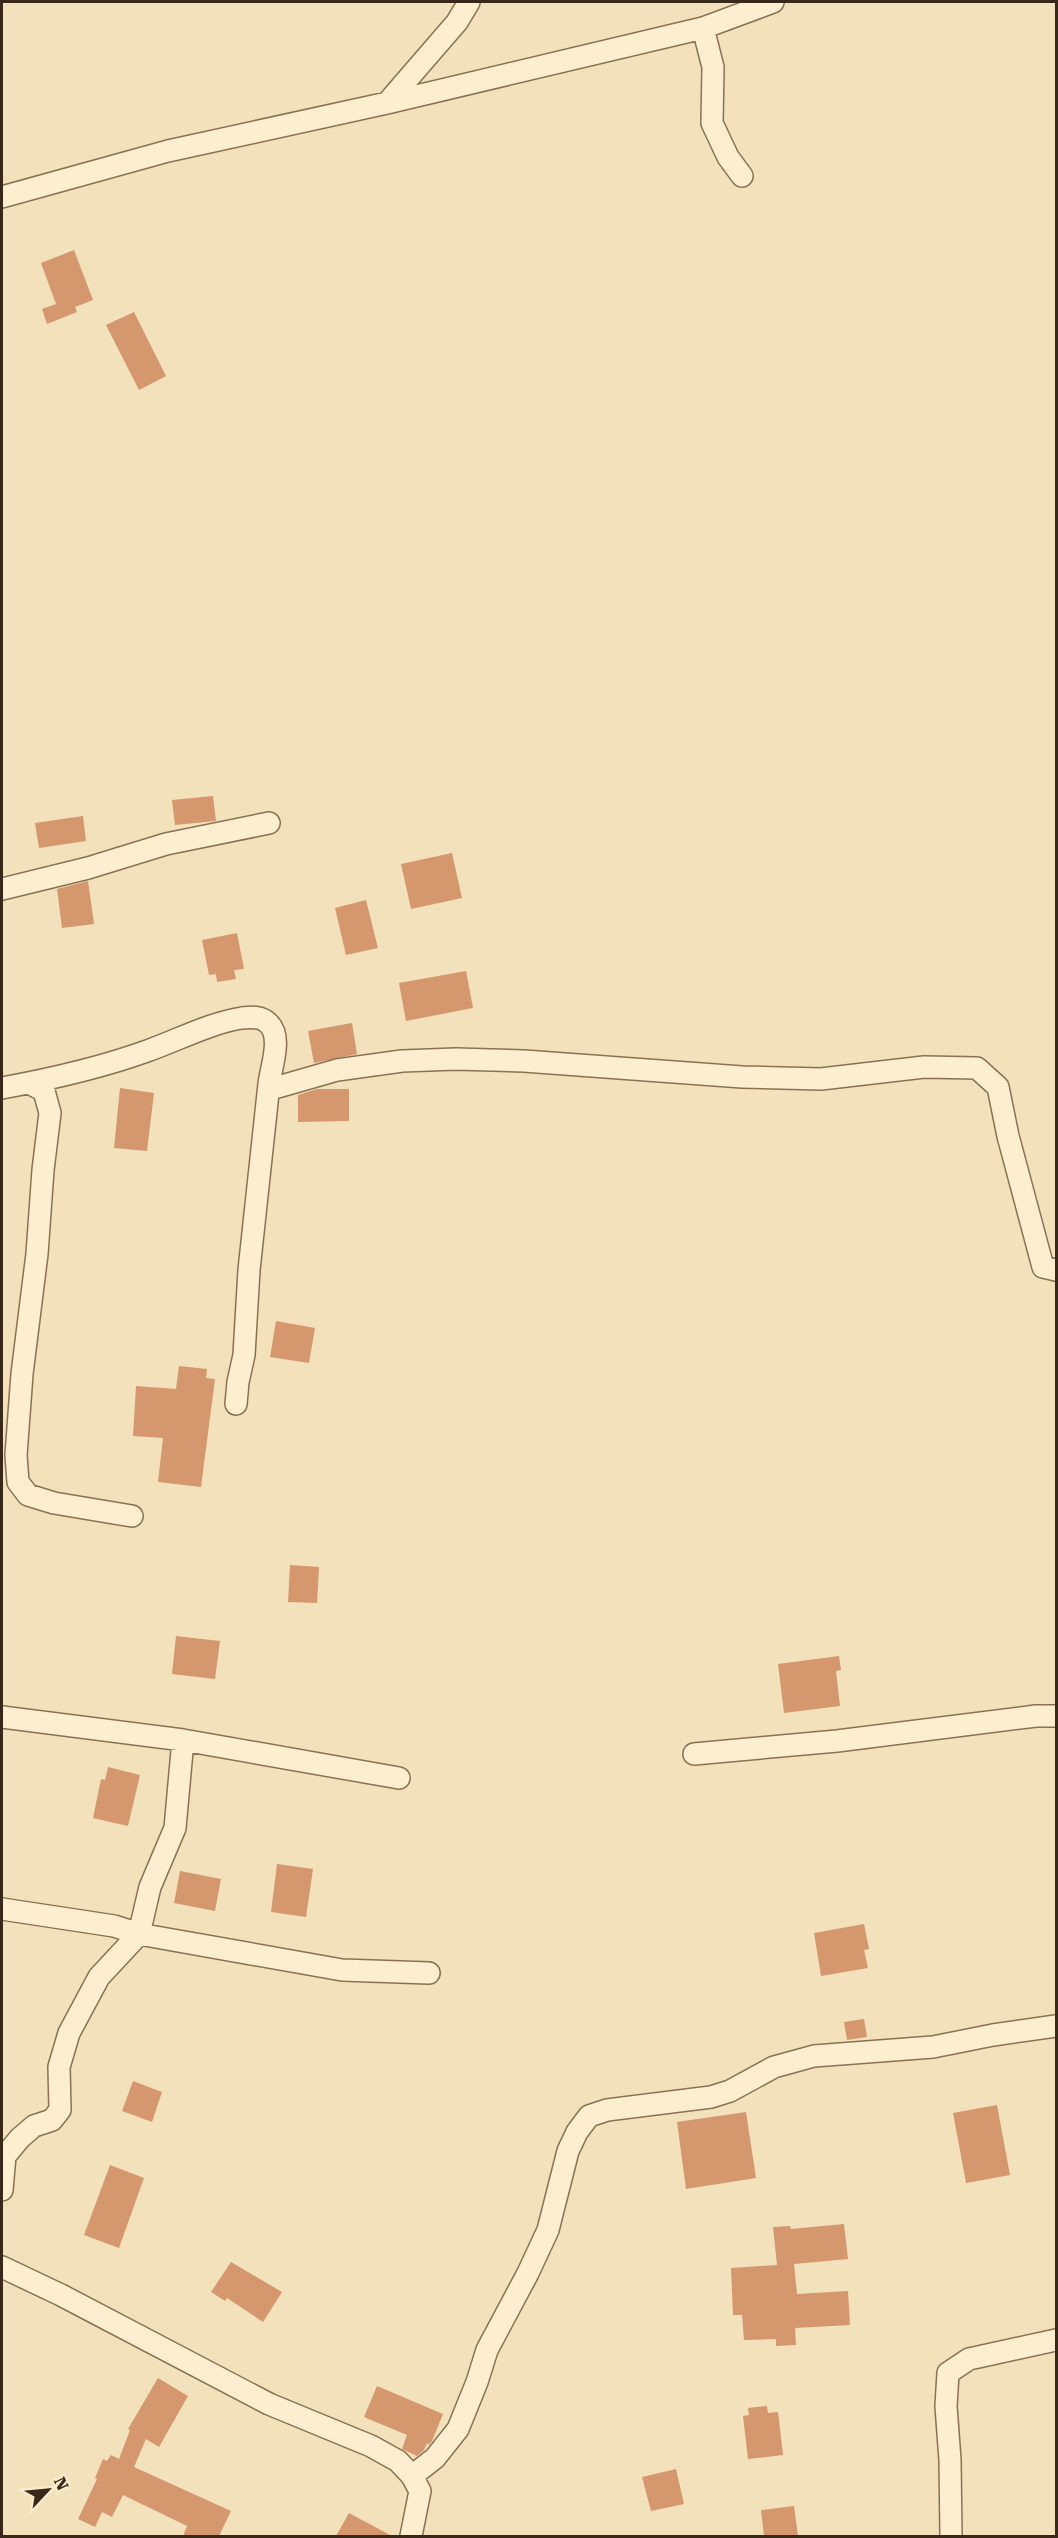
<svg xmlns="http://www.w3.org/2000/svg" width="1058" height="2538" font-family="'Roboto Serif',serif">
<rect width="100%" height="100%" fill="#f2e1bb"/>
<!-- building -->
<path fill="#d5976d" d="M74 250 93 300 75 307 77 312 47 324 42 309 56 304 41 263Z
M134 312 166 376 139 390 106 325Z
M213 796 216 821 175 825 172 800Z
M83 816 86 841 39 848 35 823Z
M452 853 462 898 411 909 401 864Z
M88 881 94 924 62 928 57 889Z
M366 900 378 948 346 955 335 908Z
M237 933 244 969 234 970 236 979 217 982 216 974 209 975 202 940Z
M466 971 473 1008 406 1021 399 983Z
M352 1023 357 1054 314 1063 308 1031Z
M120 1088 154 1093 147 1151 114 1148Z
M317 1089H349V1121L298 1122V1095Z
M276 1321 315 1328 309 1363 270 1357Z
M179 1366 207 1369 206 1378 215 1379 201 1487 158 1482 163 1438 133 1436 136 1386 176 1389Z
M290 1565 319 1567 317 1603 288 1602Z
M176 1636 220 1641 215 1679 172 1674Z
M839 1656 841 1670 836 1671 840 1706 784 1713 778 1664Z
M108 1767 140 1775 128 1826 93 1818 101 1779 105 1780Z
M277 1864 313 1869 306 1917 271 1912Z
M180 1871 221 1879 215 1911 174 1903Z
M864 1924 869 1949 864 1950 868 1968 821 1976 814 1933Z
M864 2019 867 2037 847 2040 844 2022Z
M133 2081 162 2092 152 2122 122 2111Z
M997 2105 1010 2175 966 2183 953 2113Z
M746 2112 756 2178 686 2189 677 2122Z
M110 2165 144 2178 119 2248 84 2235Z
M844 2224 848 2259 794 2264 797 2294 848 2291 850 2325 795 2328 796 2345 776 2346V2339L744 2340 742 2315H733L731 2268 777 2265 773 2227 790 2226 791 2229Z
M231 2262 282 2292 263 2322 227 2298 225 2301 211 2292Z
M158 2378 188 2396 159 2447 146 2439 134 2467 231 2511 219 2536H183L187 2526 123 2495 112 2517 102 2512 95 2527 78 2519 97 2479 95 2478 103 2459 107 2461 111 2455 119 2459 130 2430 128 2429Z
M377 2386 443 2414 432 2441 429 2445 427 2443 424 2450 417 2456 402 2449 407 2435 364 2417Z
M767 2406 768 2413 778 2412 783 2455 748 2459 743 2416 749 2415 748 2408Z
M676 2469 684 2504 651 2511 642 2477Z
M794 2506 798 2536H764L761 2510Z
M349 2513 392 2536H336Z"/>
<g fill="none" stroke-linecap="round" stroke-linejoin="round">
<!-- street casing -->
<g stroke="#8b7153" stroke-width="24">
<path id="street" d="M703 28 713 67 712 123 728 157 742 176
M387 103 457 22 469 2
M2 197 168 151 387 103 703 28 773 2
M2 889 88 868 166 844 269 823
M29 1083 44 1091 50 1113 43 1170 37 1254 22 1374 16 1455 18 1482 28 1495 54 1503 132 1516
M2 1088C51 1079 100 1068 147 1051 178 1040 210 1023 242 1018 251 1017 261 1016 268 1023 283 1036 271 1067 269 1084L278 1087 337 1070 402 1061 456 1059 524 1061 742 1077 821 1079 924 1067 977 1068 998 1087 1008 1136 1043 1267 1056 1270
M236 1404 238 1382 244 1355 249 1270 269 1084
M2 1717 183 1740 399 1778
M694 1754 837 1741 1036 1716H1056
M2 1909 114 1926 139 1934 342 1970 429 1973
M2 2190 5 2156 20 2138 34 2126 52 2120 60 2110 59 2067 69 2033 99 1977 139 1934 150 1887 175 1828 183 1740
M2 2267 61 2295 269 2404 371 2446 398 2461 412 2476 420 2491 411 2536
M412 2476 435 2458 458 2429 477 2382 487 2350 528 2273 548 2230 568 2151 577 2132 589 2116 607 2110 711 2097 730 2091 774 2067 814 2056 933 2047 993 2035 1056 2026
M951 2536 950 2460 946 2406 948 2373 969 2359 1056 2340"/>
</g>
<!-- street -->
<use href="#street" stroke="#fceecf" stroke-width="21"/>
</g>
<!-- border -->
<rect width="1058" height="2538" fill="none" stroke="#39281a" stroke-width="6"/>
<!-- north arrow -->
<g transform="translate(48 2490) rotate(64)" stroke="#f9ebcb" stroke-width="4.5" paint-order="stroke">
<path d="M0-4.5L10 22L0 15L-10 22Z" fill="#39281a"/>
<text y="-9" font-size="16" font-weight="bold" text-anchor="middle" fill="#39281a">N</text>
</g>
</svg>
